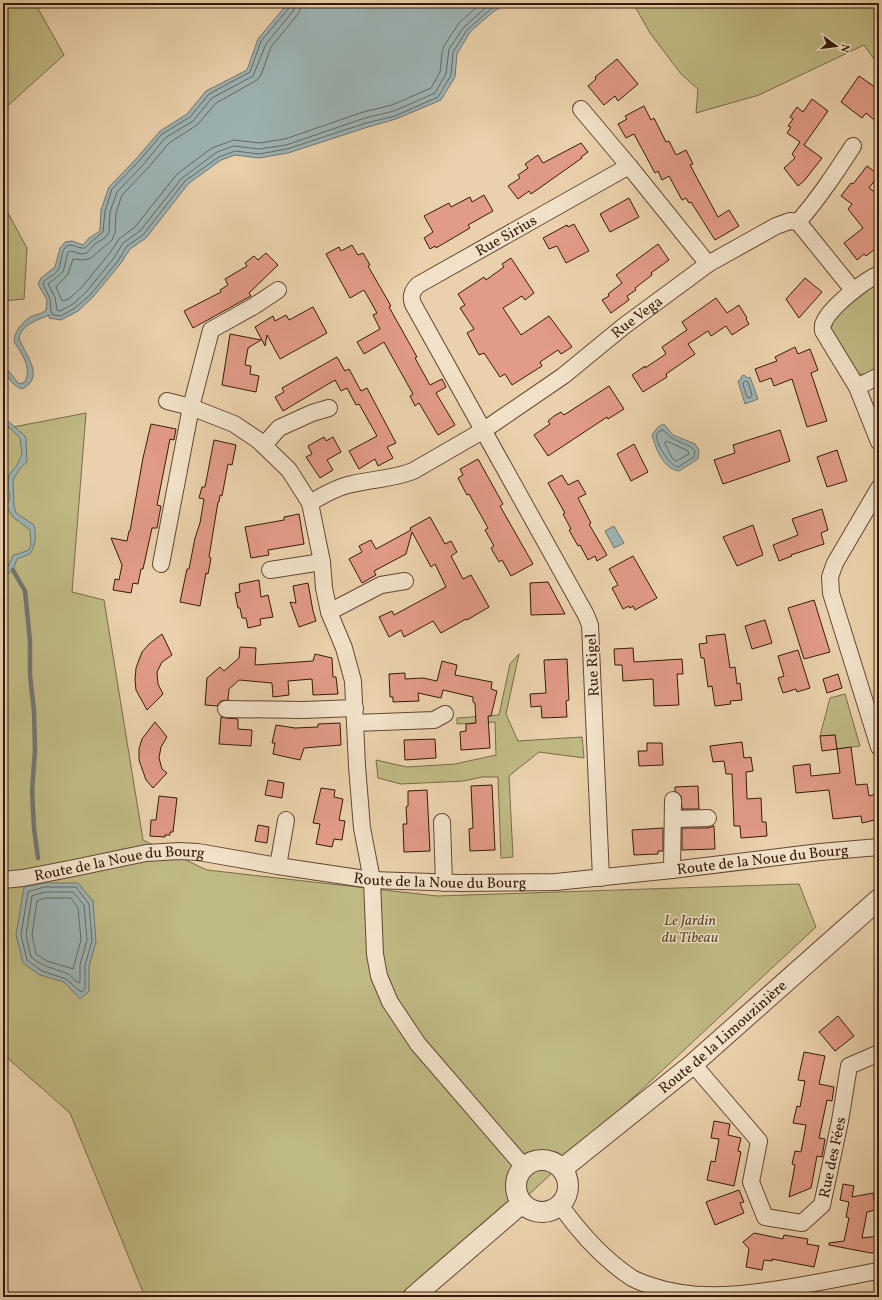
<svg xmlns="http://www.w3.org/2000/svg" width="882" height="1300" font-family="Vollkorn,serif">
<rect width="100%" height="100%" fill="#ead1ab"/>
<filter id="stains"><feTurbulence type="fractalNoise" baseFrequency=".005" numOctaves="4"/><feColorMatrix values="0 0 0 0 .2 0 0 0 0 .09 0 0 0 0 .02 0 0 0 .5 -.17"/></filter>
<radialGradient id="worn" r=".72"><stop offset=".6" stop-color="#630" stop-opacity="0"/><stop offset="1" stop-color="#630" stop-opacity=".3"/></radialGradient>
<!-- green -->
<path fill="#bfb983" stroke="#7a6a48" d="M3 3H35L64 55 3 110Z
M633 3H879V66L864 45 759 95 696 113 698 89 681 74 650 33Z
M3 204 27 248 24 299 3 301Z
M879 282V370C870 374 863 376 854 372L831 330 833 321 839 313Z
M86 413 72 592 104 600 143 840 207 870 437 896 799 884 816 927 419 1297H145L70 1113 3 1054V429Z
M519 654 506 714 518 741 582 737 584 758 539 752 509 776 513 857 501 858 498 777H482L464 781 401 784 378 778 376 760 407 767 455 764 496 755 495 722 457 724V718L499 715 510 664Z
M845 694 860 746 837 749 835 735 820 736 830 698Z"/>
<!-- water -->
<path fill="#9cb4b4" stroke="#737671" d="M288 3H510L494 11 470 32 457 54 455 77 441 100 396 119 368 127 288 153 259 158 235 155 221 160 188 184 146 238 130 249 121 263 93 297 78 311 61 320 49 318V315C38 320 22 324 19 338 25 355 46 377 22 389 12 385 10 380 5 372H3V368L8 370 19 384 25 382C32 367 22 354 14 342 14 333 21 323 29 318 34 314 41 315 46 310L47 300 38 284 41 278 55 267 60 248 65 242 72 241 83 245 89 238 100 231 101 210 109 187 136 159 160 131 187 114 206 91 247 70 258 39Z
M744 375 748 378 750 377 758 399 745 404 738 381 740 380 742 376Z
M3 393C9 402 4 412 8 421L25 436 26 439 27 462 20 468 13 480 14 506 16 513 34 525C36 535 36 545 30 554L17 559 13 570 3 577V581V571L8 567 13 555 18 554 29 550 31 544 30 530 13 517 7 507 10 496 8 490 9 475 17 465 22 454 20 438 4 422Z
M664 424 673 435 695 444 699 450 698 459 679 471C663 469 656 449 652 435L658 427Z
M614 526 624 543 614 548 605 531Z
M45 883H78L93 901 96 942 89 966V991L80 999 64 982 40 975 23 963 16 935 24 887Z"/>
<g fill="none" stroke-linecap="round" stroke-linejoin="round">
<!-- shore -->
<path stroke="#696760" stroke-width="1" d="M291 3 289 8 261 41 250 72 209 94 190 117 162 134 139 161 112 189 105 211 103 232 92 241 85 248C79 249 71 243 67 246 60 250 62 264 58 270 54 277 45 277 43 284L50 299 51 311 53 315 61 316 75 308 90 295 118 261 127 246 143 235 185 181 219 157 235 151 259 154 287 149 366 123 395 116 438 97 451 75 453 52 467 30 492 8 502 3
M296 3 293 11 266 44 253 76 212 98 193 121 165 138 143 165 117 192 110 212 109 232 106 237 95 244 87 253 81 254 71 251 68 252 63 272 48 284 55 297 57 310 60 311 73 304 87 291 114 258 123 243 140 231 182 178 217 152 234 146 259 149 286 145 365 118 394 111 435 93 446 74 449 49 464 27 491 3
M302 3 301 8 298 14 271 47 261 75 257 80 216 103 197 125 169 143 147 169 122 195 116 213 115 233 112 240 91 258 84 260 73 259 68 274 56 287 62 301 69 299 82 287 109 254 119 239 135 227 177 174 212 148 234 140 259 143 285 139 363 112 392 105 431 88 440 72 442 52 444 46 459 23 481 3
M746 381 748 382 752 395 750 398 747 397 743 384 744 382Z
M662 430C666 431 668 436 672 438 679 443 690 444 695 451L694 457 678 467C670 466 654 442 657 434 658 432 660 431 662 430Z
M665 442 667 441 688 451 689 454 676 461 672 458 665 444Z
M45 887H76L89 904 92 941 85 965V989L81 992 66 979 42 971 27 960 21 935 28 892Z
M46 892H73L84 905 87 940 80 965V981L79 983C74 981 71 975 66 973 53 968 43 967 31 957L26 935 32 896Z
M46 898H71L78 908 81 940 73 969 47 961 36 954 32 935 37 901 39 900Z"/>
<!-- stream -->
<path stroke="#737671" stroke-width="4.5" d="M13 570 25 591 30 641V675L34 711 35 751 32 791 34 828 38 858"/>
</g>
<!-- building -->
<path fill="#e29b86" stroke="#361a0c" d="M617 59 638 84 618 101 615 96 604 105 588 86 596 79 595 77Z
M859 76 879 90V124L866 113 862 118 841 102Z
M812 99 828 111 804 145 822 158 804 181 798 186 784 168 795 158 792 154 800 142 787 133 791 127 788 126 793 119 790 117 797 107 803 112Z
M644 106 651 120 654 118 666 142 669 141 676 155 686 150 693 164 690 165 718 217 729 210 739 226 715 240 691 202 689 203 686 198 682 200 669 176 662 180 658 171 655 173 634 134 626 138 618 124 627 119 625 116Z
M581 143 588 152 581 157 582 158 531 194 529 191 518 199 508 186 520 178 518 175 528 168 525 164 538 155 543 163Z
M867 166 879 175 869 188 879 195V246L866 256 864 254 857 260 844 243 863 228 848 209 852 204 841 196 851 183 853 184Z
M484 195 493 211 468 225 470 228 436 248 435 246 430 249 424 238 433 232 424 216 449 203 451 207 470 197 472 202Z
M629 198 639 217 610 232 600 214Z
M574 224 589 251 566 263 557 246 549 249 543 238 567 225 568 227Z
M658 244 669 260 651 273 652 275 635 288 636 290 627 296 629 300 611 313 602 300 609 296 608 294 622 283 616 275Z
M352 245 358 255 363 253 370 265 368 266 391 306 389 307 417 357 415 358 430 385 442 379 446 387 436 393 455 425 438 435 419 403 415 406 410 396 413 394 385 344 384 342 364 354 357 342 380 329 373 315 377 313 364 290 350 298 326 254 339 247 341 251Z
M266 253 278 265 249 293 251 296 193 328 184 311 221 292 220 290 228 285 225 279 247 266 245 263 254 256 258 260Z
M511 258 534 293 525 300 522 296 503 308 521 335 549 316 572 347 561 354 558 350 540 362 542 366 512 385 505 374 500 377 484 353 479 355 467 333 474 329 460 308 465 305 458 294 484 277 486 280 504 267 502 264Z
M805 278 822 292 799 318 786 299Z
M716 298 727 313 739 305 747 318 746 319 749 324 732 335 726 326 711 336 708 331 688 344 695 354 666 374 667 377 643 392 632 375 645 366V368L666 354 662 347 687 330 682 322Z
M313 307 327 333 280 359 267 335 265 346 255 327 273 316 275 321 286 315 289 320Z
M230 334 261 340 248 348 245 365 251 366 250 374 259 376 256 392 222 385Z
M795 347 798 354 810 349 818 370 811 373 827 421 807 427 792 379 774 386 771 378 760 382 755 369 777 361 775 357Z
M337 357 345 371 349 369 361 391 367 388 396 443 387 447 393 458 378 466 375 459 359 469 349 451 377 436 359 404 356 405 347 388 341 391 335 380 283 411 275 397 284 392 282 388Z
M609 386 624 409 608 419 607 417 548 456 534 435 550 424 548 421 554 416 561 412 564 415Z
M151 424 176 429 174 440 170 439 157 505 161 506 157 528H152L143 569H141L138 584 133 583 131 593 113 590 115 579 119 580 122 565 111 538 127 541 129 531H130L143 458Z
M780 430 790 461 723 484 714 460 735 453 733 445Z
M324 437 326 441 333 437 341 452 327 460 333 470 320 478 306 457 312 454 308 446Z
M214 440 236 445 232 465 228 464 222 496 220 495 219 502H218L209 557 211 558 208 574 206 573 200 606 180 602 187 569H189L195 538 200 523 204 499 199 498 202 487H205Z
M634 444 648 472 631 481 617 454Z
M837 450 847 481 827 487 817 457Z
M478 459 503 504 500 506 533 564 511 576 502 560 499 562 491 548 494 546 485 530 488 528 469 494 467 495 458 478 463 475 460 469Z
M562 475 568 485 578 480 586 494 578 498 591 523 589 524 607 555 597 561 595 556 588 560 580 545 578 546 569 530 571 529 563 514 565 513 548 483Z
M822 509 828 530 821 533 824 544 791 555 792 556 779 561 773 545 798 535 792 519Z
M299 514 304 544 268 550 269 555 251 558 245 527 284 520V517Z
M430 517 445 544 451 541 457 552 451 556 463 579 471 575 489 607 467 620 466 619 441 633 433 621 404 637 401 630 389 637 379 617 392 611 394 615 446 587 435 564 431 567 412 532 406 554 374 571 376 575 362 583 349 559 362 552 359 546 371 540 376 549 411 530 410 528Z
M753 525 763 555 737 566 723 537Z
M633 556 657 598 635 610 633 606 630 608 629 606 623 609 612 588 618 585 609 569Z
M259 580 261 597 268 595 273 617 260 619 261 625 248 628 246 618H242L240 608H238L235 593 240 592 239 584Z
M548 582 565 614 531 615 530 583Z
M308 583 313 611 316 621 299 627 290 602 296 603 293 586Z
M814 600 830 652 804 659 788 608Z
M765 620 772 643 752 649 745 626Z
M162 634 172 655 162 662 157 672 158 684 163 694 147 710 136 690 135 680 136 668 142 652 149 644Z
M725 634 730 668 735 667 737 684 740 683 742 700 730 701 731 704 715 706 712 686 708 687 704 658H701L699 644 707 643 706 636Z
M240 647 256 648 255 665 313 661 315 654 332 658 333 677H336L338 694 313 695 312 679 288 681 289 695 273 697 272 683 239 680 229 689 228 700 221 701 217 706 205 705 207 678 220 667 224 671 239 658Z
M633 648 634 662 682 659 683 674H677L679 705 654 706 653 679 623 681 622 665H615L614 649Z
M798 650 810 688 797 692 796 689 783 693 778 678 784 676 778 656Z
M567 659 569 700 566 701 567 717 542 718 541 706 531 707 530 694 546 693 544 660Z
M442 661 457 665 455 675 492 682 491 689 497 691 491 716H488L490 748 461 750 460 732 466 731V724L476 723 475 703 473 702V697L443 690 441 698 418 693 419 701 393 702V697H390L389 674 405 673V679L423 678 437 681Z
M838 674 842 688 827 693 823 679Z
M221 717 226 718 238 719V729L252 730 251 746 219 744Z
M155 722 167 737 161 747 159 758 162 769 167 773 153 788 146 780 139 760V749L142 739Z
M340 723 341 745 304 748 300 760 273 754 275 743H272L276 725 295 728 318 727V724Z
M835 735 837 749 851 747 856 785 867 784 869 796 876 794 879 804V819L862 823 861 816 833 819 829 790 796 793 793 766 810 764 811 776 840 773 837 749 822 751 820 736Z
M435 739 436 758 405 760 404 740Z
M742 742 744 758 751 757 753 771 746 772 747 799 761 798 762 822H766L767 836 741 838 740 826H734L732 774H726L724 761 713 762 710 746Z
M647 743H662L663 765 639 766 638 751H647Z
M268 780 284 783 282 798 265 795Z
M492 785 495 850 470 851 469 829 473 828 471 786Z
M698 786 699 809H682L681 796 675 791V787Z
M321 788 335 790 334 797 343 799 339 820 345 821 342 840 334 839 332 847 316 844 320 824 313 823Z
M427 790 430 851 404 852 403 824H407L406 807 408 806V791Z
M159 796 177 798 173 832H170V835H165V837L150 836 151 820H156Z
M258 825 269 827 267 843 255 841Z
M714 826 715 849 682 850V828H708Z
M663 828V851H658V854L634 855 632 830Z
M838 1016 854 1036 835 1051 819 1032Z
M804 1052 825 1056 819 1084 834 1087 832 1101 827 1100 819 1138 825 1139 822 1157 817 1156 811 1188 789 1197 795 1165 792 1164 795 1151 801 1152 806 1125 793 1123 797 1106 800 1107 805 1081 798 1080Z
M714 1121 730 1124 728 1135 741 1138 738 1151 741 1152 734 1186 707 1180 711 1161 715 1162 719 1139 711 1138Z
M843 1184 854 1186 852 1197 873 1193 876 1210 867 1212 862 1238 879 1236V1252L871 1253 829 1245V1243L844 1241 849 1218 846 1217 849 1202 840 1200Z
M739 1190 744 1202 740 1203 744 1213 715 1225 706 1202Z
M754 1233 783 1239 784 1235 808 1239 807 1244 819 1246 814 1267 772 1259V1261L764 1260 762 1270 746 1267 749 1249 743 1242Z"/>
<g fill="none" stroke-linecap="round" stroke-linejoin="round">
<!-- minor casing -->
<g stroke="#634834" stroke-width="18">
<g id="minor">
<path d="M581 109 629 166"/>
<path d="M798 222C819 198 836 172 853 146"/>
<path d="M798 222 853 290"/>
<path d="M879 274C863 281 831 307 824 322 822 325 823 328 823 331L857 387 879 442"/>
<path d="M857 387 879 376"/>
<path d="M167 401 191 407 234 424 258 440 289 470 310 503 322 562 324 588 329 612 344 648 353 681 357 766 362 828 372 880 375 954 379 976 390 1002 418 1044 524 1167"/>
<path d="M264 445 279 428 312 413 329 408"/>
<path d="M879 488 835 563 830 577 831 593 879 747"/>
<path id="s1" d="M310 503C323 495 337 487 352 484 373 479 393 479 413 471L484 430 563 376 624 326 708 264 776 226 790 221 798 222"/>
<path d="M161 564 191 407 211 330 254 306 278 290"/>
<path d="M270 570 322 562"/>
<path d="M329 612 381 585 405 581"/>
<path d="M226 709 303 710 355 708"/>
<path d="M355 723 434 720 445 714"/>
<path d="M673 819 708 818"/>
<path d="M442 822 444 883"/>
<path d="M278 866 286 820"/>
<path d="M672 870 673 800"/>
<path id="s2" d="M601 878 590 625 586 615 413 304C410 296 412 291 418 285L629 166 708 264"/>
<path id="s3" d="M3 880 23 878 74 868 146 853 179 851 198 852 278 866 372 880 460 883 556 882 672 870 820 852 879 847"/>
<path id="s4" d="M693 1064 759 1141 751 1182 765 1217 802 1223 822 1205 840 1121 849 1066 879 1053"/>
<path d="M560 1205C580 1233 603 1259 632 1278 637 1281 643 1283 649 1285 691 1300 736 1296 780 1289 811 1284 842 1278 872 1272H879"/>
</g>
</g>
<!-- tertiary casing -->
<g stroke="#634834" stroke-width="22">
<g id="tertiary">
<circle cx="542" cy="1186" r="26"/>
<path id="s5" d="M562 1169 693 1064 879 899"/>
<path d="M413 1297 522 1203"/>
</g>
</g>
<!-- minor -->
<use href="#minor" stroke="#f1e1c8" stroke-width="16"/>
<!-- tertiary -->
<use href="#tertiary" stroke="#f1e1c8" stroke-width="20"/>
</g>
<g text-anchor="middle" stroke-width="3" stroke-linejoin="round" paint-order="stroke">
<!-- street labels -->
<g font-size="15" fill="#361a0c" stroke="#f1e1c8">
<text dy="5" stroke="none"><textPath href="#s2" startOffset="742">Rue Sirius</textPath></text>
<text dy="5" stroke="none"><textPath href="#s1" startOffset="381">Rue Vega</textPath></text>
<text transform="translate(592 665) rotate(-93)" y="5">Rue Rigel</text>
<text dy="5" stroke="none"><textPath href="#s3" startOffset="766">Route de la Noue du Bourg</textPath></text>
<text dy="5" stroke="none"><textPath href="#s3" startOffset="118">Route de la Noue du Bourg</textPath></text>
<text dy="5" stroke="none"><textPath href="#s3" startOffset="442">Route de la Noue du Bourg</textPath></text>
<text dy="5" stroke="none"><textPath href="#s5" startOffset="208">Route de la Limouzinière</textPath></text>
<text dy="5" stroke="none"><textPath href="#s4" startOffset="294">Rue des Fées</textPath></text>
</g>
<!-- park labels -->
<g font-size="15" font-style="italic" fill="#5f4a30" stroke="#f1e1c8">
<text x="690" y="925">Le Jardin<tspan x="690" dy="17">du Tibeau</tspan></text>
</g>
</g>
<!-- margin -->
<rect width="882" height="1300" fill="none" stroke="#ead1ab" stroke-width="16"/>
<rect x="4" y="4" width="874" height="1292" fill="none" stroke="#361a0c" stroke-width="2"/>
<rect x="8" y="8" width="866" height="1284" fill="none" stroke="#361a0c"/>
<!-- north arrow -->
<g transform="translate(836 46) rotate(104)" stroke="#f1e1c8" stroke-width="3" paint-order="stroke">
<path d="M0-3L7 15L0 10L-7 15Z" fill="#361a0c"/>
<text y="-6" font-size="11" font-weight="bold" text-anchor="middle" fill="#361a0c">N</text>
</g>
<rect width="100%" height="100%" filter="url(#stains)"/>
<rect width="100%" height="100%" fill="url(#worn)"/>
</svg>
